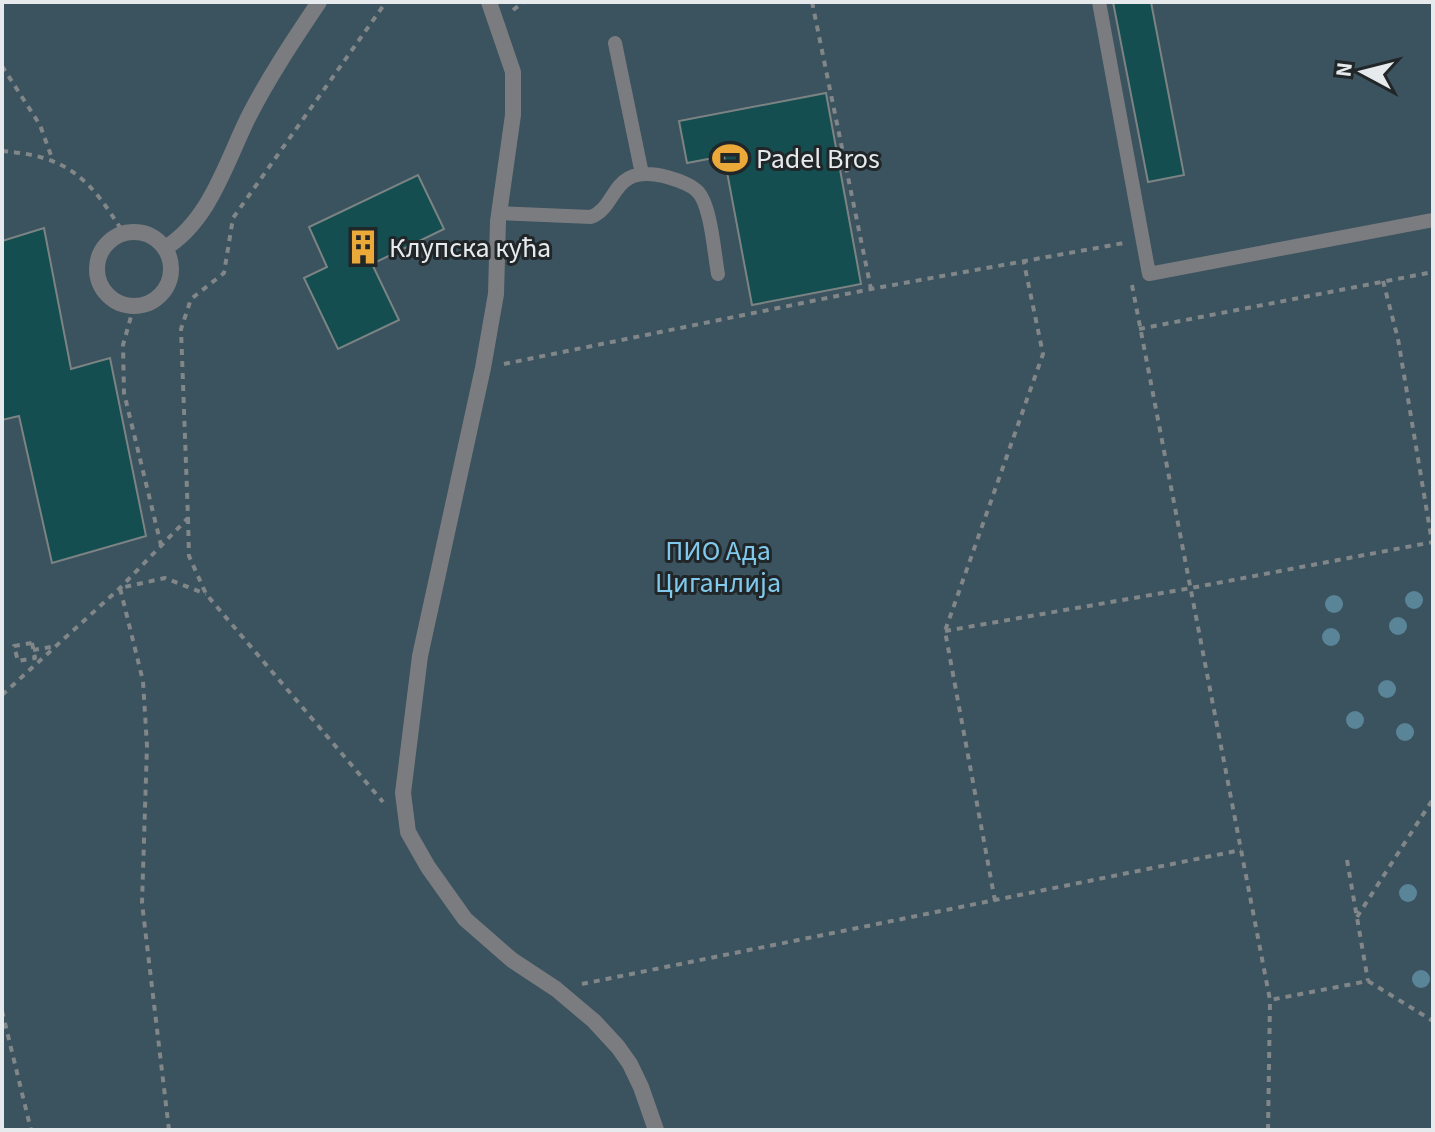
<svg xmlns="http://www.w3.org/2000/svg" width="1435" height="1132" font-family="'Source Sans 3',sans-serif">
<rect width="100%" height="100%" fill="#2a3032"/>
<!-- green -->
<path fill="#3b525f" d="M2 2H1433V1130H2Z"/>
<!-- building -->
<path fill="#144e51" stroke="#7c8383" stroke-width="2" d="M1113 2H1151L1184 175 1148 182Z
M826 93 861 284 752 305 724 156 687 163 679 121Z
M418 175 444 229 372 264 399 320 338 349 304 278 327 267 309 227Z
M44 228 71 369 110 358 146 536 52 563 19 416 2 420V241Z"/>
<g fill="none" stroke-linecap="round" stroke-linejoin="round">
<!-- path -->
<path stroke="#818688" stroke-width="4" stroke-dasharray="6 6" stroke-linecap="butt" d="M812 2 871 289
M513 10 524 2
M2 66 40 125 53 161
M2 151C69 156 90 179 124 234
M1383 281 1398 339 1432 542
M1132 285 1270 1000 1368 981 1433 1021
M134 306 123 345 124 393 161 545
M1139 329 1433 272
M504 364 871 289 1124 243
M188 518 189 556 206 594 383 802
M945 631 1191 588 1433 542
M32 643 35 658 18 661 14 646Z
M33 650 51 647
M2 695 120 588 188 518 181 329 191 299 224 273 233 218 386 2
M1347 860 1368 981
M995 901 945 631 1043 354 1024 263
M1357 917 1433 799
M582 984 1241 850
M2 1011 31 1130
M169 1130 142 903 147 746 143 681 120 588 165 578 206 594
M1268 1130 1270 1000"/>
<!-- service -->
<path stroke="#7b7c7f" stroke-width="14" d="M1099 2 1149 274 1433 220
M615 43 642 174
M499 213 591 217C610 210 612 187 629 178 640 172 656 174 667 177 677 180 688 183 696 190 711 202 714 253 718 274"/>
<!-- minor -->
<path stroke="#7b7c7f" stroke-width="16" d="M489 2 513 72V115L498 221 496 294 483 368 420 656 403 793 408 832 428 867 465 919 512 960 556 989 594 1021 618 1047 630 1064 641 1087 656 1130
M97 269a37 37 0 1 1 74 0a37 37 0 1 1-74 0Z
M165 248C211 220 227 159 250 114 270 75 295 38 319 2"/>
</g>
<!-- trees -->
<g fill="#5a8498">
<circle cx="1414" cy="600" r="9"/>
<circle cx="1334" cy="604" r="9"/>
<circle cx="1398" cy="626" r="9"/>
<circle cx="1331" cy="637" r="9"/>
<circle cx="1387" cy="689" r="9"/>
<circle cx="1355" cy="720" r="9"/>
<circle cx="1405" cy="732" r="9"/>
<circle cx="1408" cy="893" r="9"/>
<circle cx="1421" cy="979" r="9"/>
</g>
<!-- icons -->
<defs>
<g id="stadium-bare" transform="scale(2.76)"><path d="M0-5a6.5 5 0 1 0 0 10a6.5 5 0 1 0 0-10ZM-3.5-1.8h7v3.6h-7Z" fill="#eba93a" stroke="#212628" stroke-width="2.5" paint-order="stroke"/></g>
<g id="building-bare" transform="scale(2.76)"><path d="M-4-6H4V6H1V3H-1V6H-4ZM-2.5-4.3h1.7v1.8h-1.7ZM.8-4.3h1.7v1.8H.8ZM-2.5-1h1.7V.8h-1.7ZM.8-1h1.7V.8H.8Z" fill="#eba93a" stroke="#212628" stroke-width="2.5" paint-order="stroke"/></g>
</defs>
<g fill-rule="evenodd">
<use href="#stadium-bare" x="730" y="158"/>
<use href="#building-bare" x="363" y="247"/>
</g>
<g text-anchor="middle" stroke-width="6" stroke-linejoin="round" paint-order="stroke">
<!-- poi labels -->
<g font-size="28" fill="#e6eaec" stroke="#212628" text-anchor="start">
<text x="756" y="168">Padel Bros</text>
<text x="389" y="257">Клупска кућа</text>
</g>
<!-- park labels -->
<g font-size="28" fill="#81c9ec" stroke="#212628">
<text x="718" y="560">ПИО Ада<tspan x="718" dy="32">Циганлија</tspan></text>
</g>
</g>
<!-- border -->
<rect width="1435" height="1132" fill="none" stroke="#e6eaec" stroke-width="8"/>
<!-- north arrow -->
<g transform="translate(1363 72) rotate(277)" stroke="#212628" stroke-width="6" paint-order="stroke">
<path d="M0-6L14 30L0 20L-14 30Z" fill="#e6eaec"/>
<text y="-12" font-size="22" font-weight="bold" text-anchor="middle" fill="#e6eaec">N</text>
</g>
</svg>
